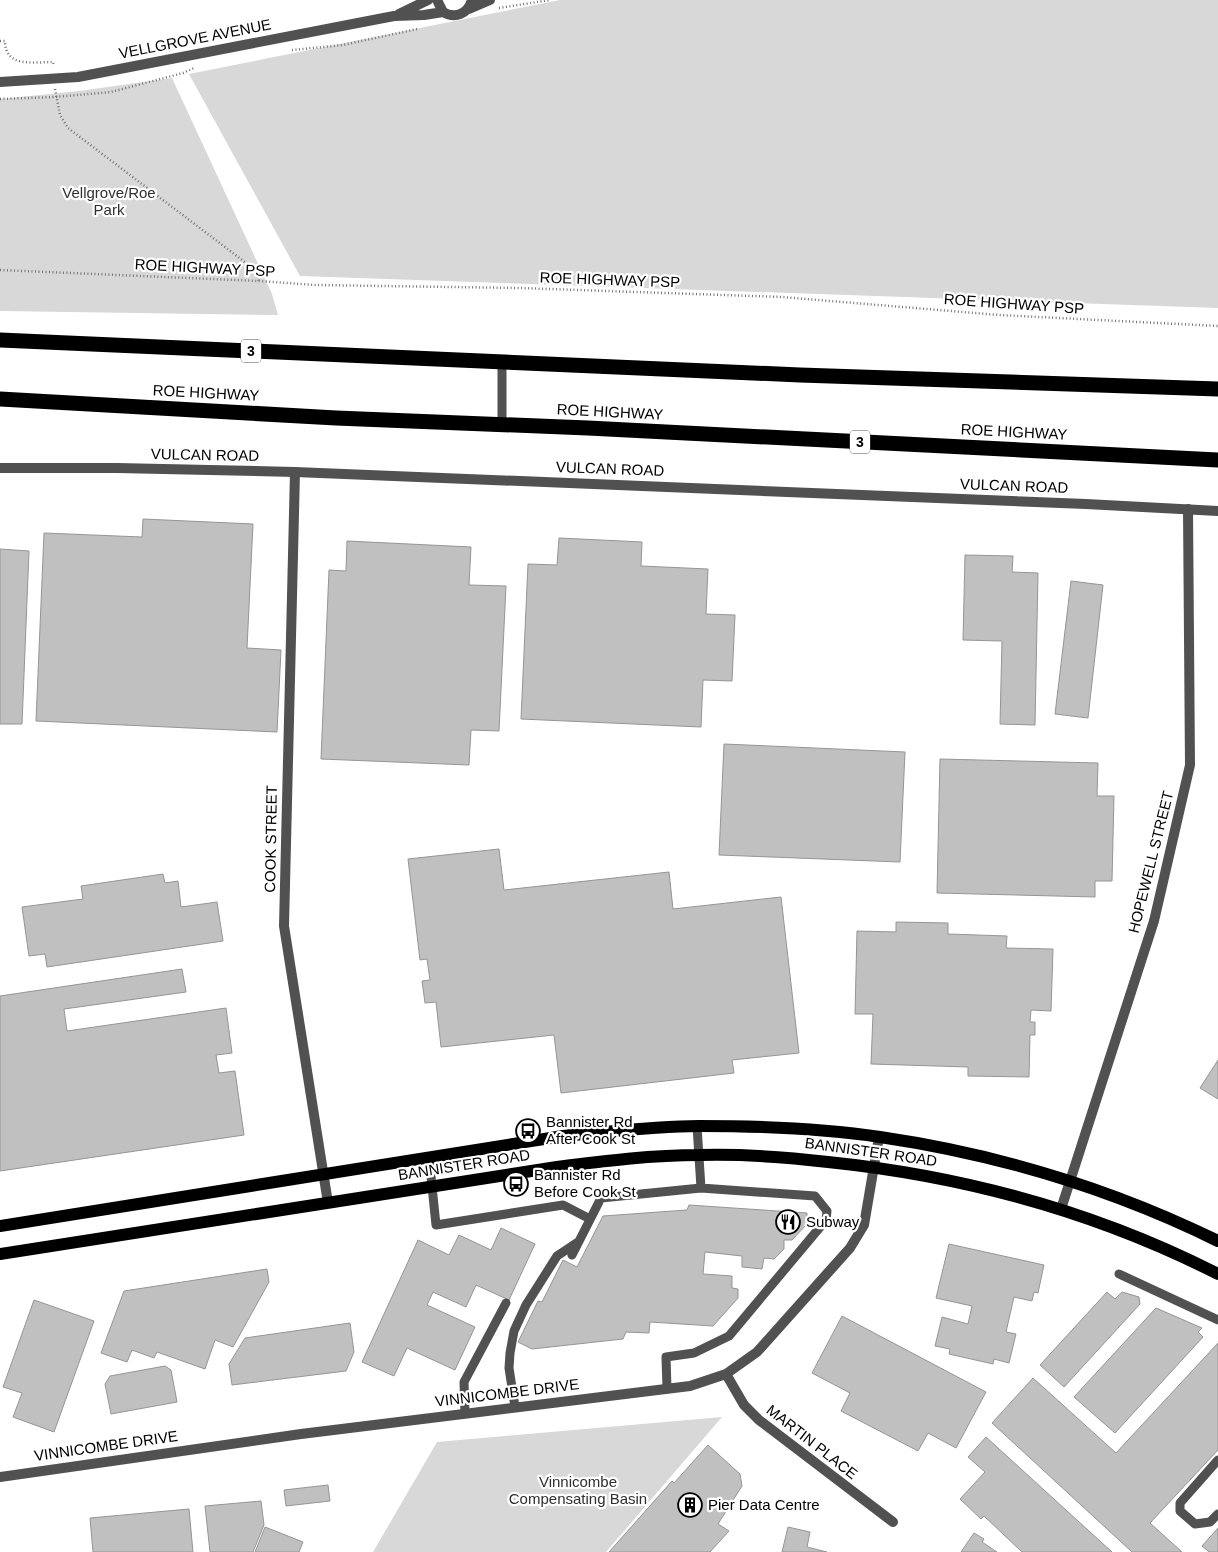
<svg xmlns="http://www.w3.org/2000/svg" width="1218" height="1552" font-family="Arial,sans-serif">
<rect width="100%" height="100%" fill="#fff"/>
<!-- green -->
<path fill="#d8d8d8" d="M560 0H1218V308L300 276 189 74Z
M172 78 272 294 278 315 0 311V99L79 91Z
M722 1417 606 1552H373L437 1442Z"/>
<!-- building -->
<path fill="#c0c0c0" stroke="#959595" d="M143 519 253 524 247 648 281 650 277 732 36 721 44 533 142 537Z
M559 538 642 542 641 566 708 569 706 614 735 615 732 681 703 680 701 727 521 719 528 564 557 565Z
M347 541 471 547 469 585 506 586 499 731 471 730 469 765 321 759 329 570 346 571Z
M0 549 29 551 22 724H0Z
M965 555 1013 556 1012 572 1038 573 1035 725 1000 724 1002 641 963 640Z
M1071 581 1103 585 1088 718 1055 714Z
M724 744 905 752 900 862 719 855Z
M940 759 1098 763 1097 796H1114L1112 881H1095V897L937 893Z
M499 849 504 890 669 872 673 909 781 897 799 1053 732 1060 734 1073 561 1093 554 1035 441 1047 436 1002 425 1003 422 981 430 980 427 959 420 960 408 859Z
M163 874 165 883 178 881 181 907 217 902 223 941 47 967 45 954 29 956 22 907 83 899 81 886Z
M896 922 948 923V934L1007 936 1006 948 1053 949 1051 1011 1031 1010 1030 1022H1035V1035H1030L1029 1077 968 1076V1067L871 1064 873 1014H855L857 931 896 932Z
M182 969 186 992 64 1009 67 1031 226 1008 232 1053 216 1055 219 1073 235 1071 244 1135 0 1171V996Z
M1218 1060V1099L1200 1088Z
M689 1205 807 1213V1224L792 1240H784V1249L774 1259 764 1258 762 1269 742 1267V1256L705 1252 703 1274 732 1276V1288L738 1289V1298L713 1326 650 1322 649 1333 626 1332 623 1339 532 1349 518 1342 538 1301 542 1302 563 1260 577 1267 603 1216 687 1210Z
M501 1228 535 1244 509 1300 476 1285 466 1307 433 1292 427 1305 475 1327 455 1370 407 1348 394 1376 362 1362 418 1240 449 1255 459 1235 491 1250Z
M949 1244 1044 1265 1038 1293 1034 1292 1032 1301 1014 1297 1006 1332 1016 1334 1009 1363 994 1359 993 1364 949 1354 950 1349 935 1346 942 1317 968 1324 972 1306 936 1298Z
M267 1269 269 1282 233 1347 215 1340 205 1369 157 1352 154 1358 132 1350 127 1362 101 1353 124 1291Z
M1107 1292 1115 1299 1122 1292 1139 1297 1140 1304 1064 1387 1040 1365Z
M34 1300 94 1321 54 1432 13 1417 22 1393 3 1387Z
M1156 1308 1202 1328 1198 1332 1203 1337 1115 1433 1074 1397Z
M842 1316 986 1392 956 1448 928 1433 918 1451 841 1411 850 1393 812 1373Z
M350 1323 354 1352 346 1371 232 1385 229 1364 245 1338Z
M1218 1343V1450L1150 1523 1182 1552H1132L992 1423 1033 1378 1116 1453Z
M165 1366 171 1370 177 1402 111 1414 105 1384 110 1376Z
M986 1437 1112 1552H1022L984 1516 981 1519 960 1499 985 1472 968 1457Z
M708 1445 740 1474 742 1486 718 1524 729 1531 710 1552H609L672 1481 674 1483Z
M328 1485 330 1501 286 1506 284 1490Z
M261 1501 264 1525 253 1552H210L205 1506Z
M189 1509 193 1552H93L90 1518Z
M265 1527 303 1542 299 1552H255Z
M788 1527 810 1532 807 1547 827 1552H782Z
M1218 1528V1552H1209L1202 1546Z
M974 1533 984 1539 982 1542 997 1552H961Z"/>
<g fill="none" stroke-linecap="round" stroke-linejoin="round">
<!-- path -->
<path stroke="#737373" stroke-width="2.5" stroke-dasharray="1 2.5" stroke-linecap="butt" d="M499 8 550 0
M0 41H5C5 68 34 62 53 62L54 66
M292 50 343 45 417 29
M55 89 60 115 68 128 250 266 256 271 259 281
M0 99 55 97 111 92 183 73 194 68
M0 270 259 281 316 285 520 288 782 297 999 315 1218 326"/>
<!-- service -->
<path stroke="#515151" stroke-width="9" d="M502 425V361
M429 1157 436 1225 563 1205 590 1219
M572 1255 601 1198 701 1188
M1119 1274 1218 1320
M667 1389 666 1357 694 1353 729 1336 826 1220 827 1211 815 1196 701 1188 697 1126
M515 1407 509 1368 510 1353 514 1331 526 1305 557 1256 578 1242
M465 1413 464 1382 506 1303
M1218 1460 1180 1503V1511L1195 1524 1210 1522 1218 1514"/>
<!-- minor -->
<path stroke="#515151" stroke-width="10" d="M295 472 284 926 328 1203
M1061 1209 1154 921 1190 765 1188 509
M726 1374 744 1405 759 1420 893 1522
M0 1477 301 1434 690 1386 726 1374 757 1352 850 1248 864 1225 879 1137"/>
<!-- tertiary -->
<path stroke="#515151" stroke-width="10" d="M437 0 443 12C455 19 468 14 472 0
M469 9 490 0
M399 14 428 0
M0 82 78 77 394 16 424 15 443 12
M0 468H117L295 472 1086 504 1218 511"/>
<!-- primary -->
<path stroke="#000" stroke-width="12" d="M0 1226 563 1136C608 1132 654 1126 699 1126 759 1126 820 1128 880 1137 996 1154 1112 1189 1218 1241
M0 1254 557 1167C604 1161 652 1155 700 1155 743 1154 786 1157 828 1162 964 1176 1096 1212 1218 1274"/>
<!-- motorway -->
<path stroke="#000" stroke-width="15" d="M0 340 800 375 1218 389
M0 399 336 418 588 428 1218 460"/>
</g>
<!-- icons -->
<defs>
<g id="bus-ring" transform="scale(1.25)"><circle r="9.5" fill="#fff" stroke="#000" stroke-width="1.5"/><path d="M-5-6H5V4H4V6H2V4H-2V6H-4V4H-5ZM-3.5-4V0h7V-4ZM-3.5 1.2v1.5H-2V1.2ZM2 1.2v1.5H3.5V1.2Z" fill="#000"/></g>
<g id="restaurant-ring" transform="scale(1.25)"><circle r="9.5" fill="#fff" stroke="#000" stroke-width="1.5"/><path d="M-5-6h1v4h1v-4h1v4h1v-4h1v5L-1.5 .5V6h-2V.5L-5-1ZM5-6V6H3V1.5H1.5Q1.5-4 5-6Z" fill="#000"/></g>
<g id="building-ring" transform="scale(1.25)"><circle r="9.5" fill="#fff" stroke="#000" stroke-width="1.5"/><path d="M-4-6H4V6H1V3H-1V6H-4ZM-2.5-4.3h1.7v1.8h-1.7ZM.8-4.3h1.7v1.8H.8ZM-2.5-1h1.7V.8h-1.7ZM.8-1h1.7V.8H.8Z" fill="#000"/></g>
</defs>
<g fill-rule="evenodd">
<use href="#bus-ring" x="528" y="1131"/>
<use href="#bus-ring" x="516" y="1184"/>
<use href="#restaurant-ring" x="788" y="1222"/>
<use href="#building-ring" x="690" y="1505"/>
</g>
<g text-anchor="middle" stroke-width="4.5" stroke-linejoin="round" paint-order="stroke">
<!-- shield labels -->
<g fill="#fff" stroke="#4c4c4c" stroke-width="1">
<rect x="241" y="339.5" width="20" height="23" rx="4"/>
<rect x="850" y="430.5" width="20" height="23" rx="4"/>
</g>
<g font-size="14" font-weight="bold" fill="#000">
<text x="251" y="356">3</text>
<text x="860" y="447">3</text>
</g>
<!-- street labels -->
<g font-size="15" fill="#000" stroke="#fff">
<text transform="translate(195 39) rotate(-11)" y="5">VELLGROVE AVENUE</text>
<text transform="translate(205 268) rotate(3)" y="5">ROE HIGHWAY PSP</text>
<text transform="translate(610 280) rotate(2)" y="5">ROE HIGHWAY PSP</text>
<text transform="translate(1014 304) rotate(4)" y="5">ROE HIGHWAY PSP</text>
<text transform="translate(206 393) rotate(3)" y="5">ROE HIGHWAY</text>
<text transform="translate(610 412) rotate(3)" y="5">ROE HIGHWAY</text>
<text transform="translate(1014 432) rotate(3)" y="5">ROE HIGHWAY</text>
<text transform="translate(205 455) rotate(1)" y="5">VULCAN ROAD</text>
<text transform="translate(610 469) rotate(2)" y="5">VULCAN ROAD</text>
<text transform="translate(1014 486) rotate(2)" y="5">VULCAN ROAD</text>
<text transform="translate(271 839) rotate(-89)" y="5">COOK STREET</text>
<text transform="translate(1151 862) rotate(-76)" y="5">HOPEWELL STREET</text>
<text transform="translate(871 1152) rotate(8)" y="5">BANNISTER ROAD</text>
<text transform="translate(464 1165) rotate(-9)" y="5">BANNISTER ROAD</text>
<text transform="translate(507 1393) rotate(-7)" y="5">VINNICOMBE DRIVE</text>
<text transform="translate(812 1442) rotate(38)" y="5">MARTIN PLACE</text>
<text transform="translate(106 1446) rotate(-8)" y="5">VINNICOMBE DRIVE</text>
</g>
<!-- park labels -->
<g font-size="15" fill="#2f2f2f" stroke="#fff">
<text x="109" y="198">Vellgrove/Roe<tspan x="109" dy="17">Park</tspan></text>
<text x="578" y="1487">Vinnicombe<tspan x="578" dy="17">Compensating Basin</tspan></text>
</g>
<!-- poi labels -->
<g font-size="15" fill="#000" stroke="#fff" text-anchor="start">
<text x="546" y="1127">Bannister Rd<tspan x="546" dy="17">After Cook St</tspan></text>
<text x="534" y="1180">Bannister Rd<tspan x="534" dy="17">Before Cook St</tspan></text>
<text x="806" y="1227">Subway</text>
<text x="708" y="1510">Pier Data Centre</text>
</g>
</g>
</svg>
